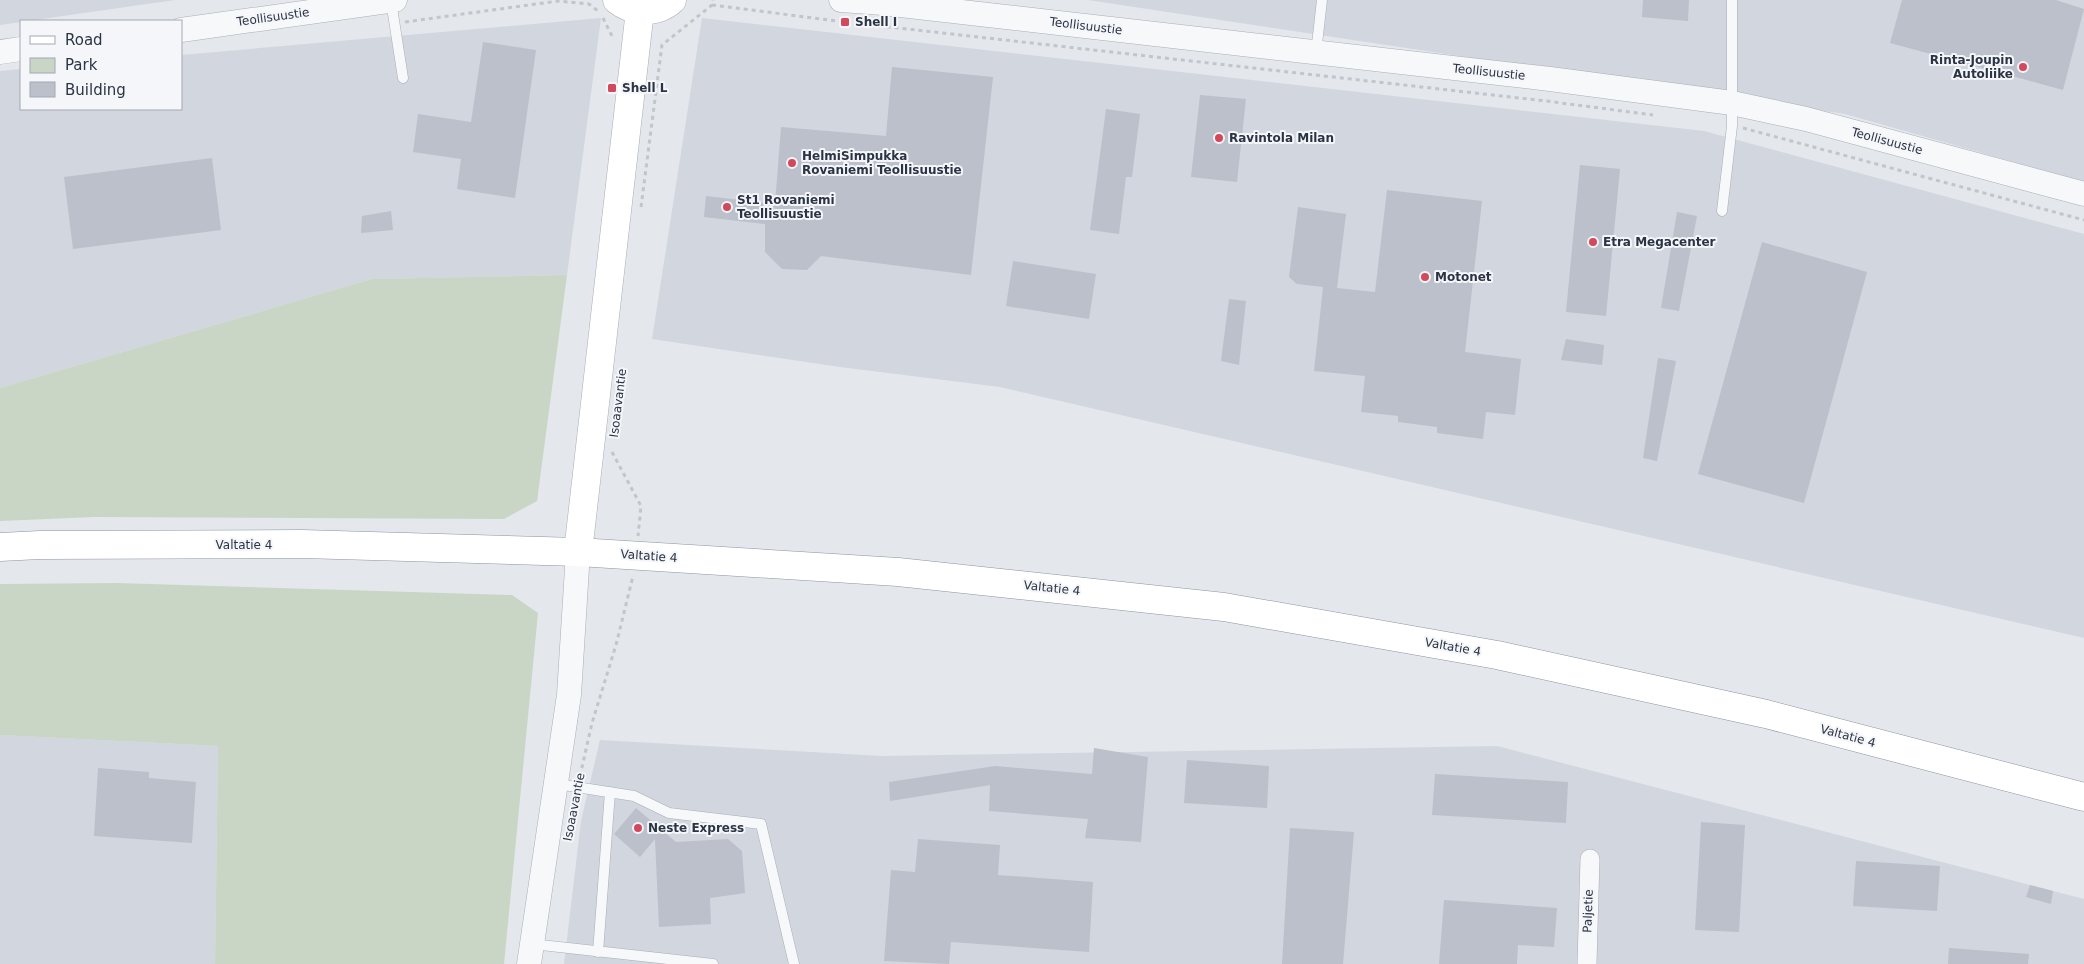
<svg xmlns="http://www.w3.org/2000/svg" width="2084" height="964" font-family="'DejaVu Sans',sans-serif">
<rect width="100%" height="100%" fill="#e4e7ec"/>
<!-- built -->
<path fill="#d2d6de" d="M0 0H175L0 25Z
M1088 0H2084V182L1845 114Z
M601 18 567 275 372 279 0 388V71L21 69V109H181V55Z
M702 18 1704 131 2084 234V638L1000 387 840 367 652 339Z
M0 735 218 746 215 964H0Z
M600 740 882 756 1497 746 2084 899V964H564L581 821Z"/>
<!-- green -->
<path fill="#c9d6c5" d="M567 275 537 501 504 519 94 517 0 521V388L372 279Z
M117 583 512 595 538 613 504 964H215L218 746 0 735V584Z"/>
<!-- building -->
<path fill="#bbc0ca" d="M1643 0H1689L1688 21 1642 17Z
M1902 0H2056L2084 9 2063 90 1890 43Z
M483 42 536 50 515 198 457 189 461 159 413 152 418 114 471 122Z
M892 67 993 77 971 275 821 256 807 270 782 269 765 252V224L704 217 706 196 775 204 781 127 886 136Z
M1200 95 1246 99 1237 182 1191 177Z
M1106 109 1140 114 1132 177H1126L1119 234 1090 230Z
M212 158 221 230 73 249 64 177Z
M1580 165 1620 169 1606 316 1566 312Z
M1387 190 1482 201 1465 352 1521 359 1515 415 1486 412 1483 439 1437 433V427L1398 422V416L1361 412 1365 376 1314 371 1323 287 1297 284 1289 277 1298 207 1346 214 1337 288 1375 292Z
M391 211 393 230 361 233 362 216Z
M1677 212 1697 216 1679 311 1661 308Z
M1762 242 1867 272 1804 503 1698 474Z
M1013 261 1096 274 1089 319 1006 306Z
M1229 299 1246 301 1239 365 1221 361Z
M1566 339 1604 345 1602 365 1561 360Z
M1658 358 1676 361 1657 461 1643 458Z
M1094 748 1148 757 1141 842 1085 838 1088 819 989 811 990 785 890 801 889 782 995 766 1092 774Z
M1187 760 1269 766 1267 808 1184 803Z
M98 768 149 772V778L196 782 192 843 94 836Z
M1435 774 1568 782 1566 823 1432 815Z
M636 808 676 842 728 839 742 851 745 893 710 898 711 924 659 927 655 839 640 857 614 834Z
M1701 822 1745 825 1739 932 1695 930Z
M1290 828 1354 832 1343 964H1282Z
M918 839 1000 845 998 875 1093 882 1089 952 951 942 949 964 884 961 891 870 915 872Z
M1856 861 1940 866 1937 911 1853 906Z
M2030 885 2053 891 2051 904 2026 897Z
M1444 900 1557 908 1554 947 1518 945 1517 964H1439Z
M1949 948 2029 954 2028 964H1948Z"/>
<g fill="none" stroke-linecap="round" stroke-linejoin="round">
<!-- service casing -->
<g stroke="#a9aeb7" stroke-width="11">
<path id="service" d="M391 1 403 78
M1316 53 1322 0
M1722 211 1732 126V0
M557 784 634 796 669 813 761 824 794 964
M532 944 713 964
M598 952 610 792"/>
</g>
<!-- minor casing -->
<g stroke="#a9aeb7" stroke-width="20">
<path id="minor" d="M1587 964 1590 859"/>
</g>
<!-- tertiary casing -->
<g stroke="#a9aeb7" stroke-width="25">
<path id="tertiary" d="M841 0 883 3 1550 79 1732 103 1806 119 2084 194
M181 30 395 0
M0 52 21 49
M529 964 569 695 578 552"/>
</g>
<!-- secondary casing -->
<g stroke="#a9aeb7" stroke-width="29">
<path id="secondary" d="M617 0C633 13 656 14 672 0
M578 552 640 10"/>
</g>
<!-- trunk casing -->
<g stroke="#8b94a3" stroke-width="29">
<path id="trunk" d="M0 547 40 545 302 544 578 552 898 572 1224 607 1497 655 1766 714 2084 797"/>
</g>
<!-- path -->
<path stroke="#c2c5cb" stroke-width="3" stroke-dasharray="4 4" stroke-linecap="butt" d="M712 5 845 22 1546 101 1653 115
M603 18 612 36H615
M405 22 558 1 589 4 598 11
M1743 128 2084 220
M641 207 662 45 712 5 713 0
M612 452 641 506 638 536
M580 776 592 723 616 645 633 576"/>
<!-- service -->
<use href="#service" stroke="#f7f8fa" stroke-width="10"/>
<!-- minor -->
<use href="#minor" stroke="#f7f8fa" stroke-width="19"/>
<!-- tertiary -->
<use href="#tertiary" stroke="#f7f8fa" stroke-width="24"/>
<!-- secondary -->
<use href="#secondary" stroke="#fff" stroke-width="28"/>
<!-- trunk -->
<use href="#trunk" stroke="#fff" stroke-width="28"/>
</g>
<!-- markers -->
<g fill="#d1495b" stroke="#f4f6f9" stroke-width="2">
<rect x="840" y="17" width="10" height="10" rx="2.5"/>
<circle cx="2023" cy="67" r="5"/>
<rect x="607" y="83" width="10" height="10" rx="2.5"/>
<circle cx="1219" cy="138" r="5"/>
<circle cx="792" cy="163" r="5"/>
<circle cx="727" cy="207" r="5"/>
<circle cx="1593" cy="242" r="5"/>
<circle cx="1425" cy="277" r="5"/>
<circle cx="638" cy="828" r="5"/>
</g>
<g text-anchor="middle" stroke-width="4" stroke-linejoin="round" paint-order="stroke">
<!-- street labels -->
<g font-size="12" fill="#2b3445" stroke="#f4f6f9">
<text transform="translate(273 17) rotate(-8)" y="4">Teollisuustie</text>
<text transform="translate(1086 26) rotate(7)" y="4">Teollisuustie</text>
<text transform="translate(1489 72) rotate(6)" y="4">Teollisuustie</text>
<text transform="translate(1887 141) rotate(15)" y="4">Teollisuustie</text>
<text transform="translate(618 403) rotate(-83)" y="4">Isoaavantie</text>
<text x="244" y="549">Valtatie 4</text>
<text transform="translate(649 556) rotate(4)" y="4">Valtatie 4</text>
<text transform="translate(1052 588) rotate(6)" y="4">Valtatie 4</text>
<text transform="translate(1453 647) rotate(10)" y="4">Valtatie 4</text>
<text transform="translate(1848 736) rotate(15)" y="4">Valtatie 4</text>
<text transform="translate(574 807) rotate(-79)" y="4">Isoaavantie</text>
<text transform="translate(1588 911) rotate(-88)" y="4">Paljetie</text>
</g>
<!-- poi labels -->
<g font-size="12" font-weight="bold" fill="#2b3445" stroke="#f4f6f9" text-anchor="start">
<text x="855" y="26">Shell I</text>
<text x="2013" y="64" text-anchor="end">Rinta-Joupin<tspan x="2013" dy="14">Autoliike</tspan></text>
<text x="622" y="92">Shell L</text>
<text x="1229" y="142">Ravintola Milan</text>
<text x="802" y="160">HelmiSimpukka<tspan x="802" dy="14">Rovaniemi Teollisuustie</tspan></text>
<text x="737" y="204">St1 Rovaniemi<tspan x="737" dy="14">Teollisuustie</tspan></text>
<text x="1603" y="246">Etra Megacenter</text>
<text x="1435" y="281">Motonet</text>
<text x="648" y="832">Neste Express</text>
</g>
</g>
<!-- legend -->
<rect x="20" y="20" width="162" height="90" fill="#f4f6f9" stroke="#a4a8b1"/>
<rect x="30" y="36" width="25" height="8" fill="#ffffff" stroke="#a4a8b1"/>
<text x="65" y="45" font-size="15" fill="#2b3445">Road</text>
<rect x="30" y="58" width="25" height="15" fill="#c9d6c5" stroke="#a4a8b1"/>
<text x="65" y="70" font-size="15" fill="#2b3445">Park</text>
<rect x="30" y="82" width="25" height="15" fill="#bbc0ca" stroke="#a4a8b1"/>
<text x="65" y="95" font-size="15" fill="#2b3445">Building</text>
</svg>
